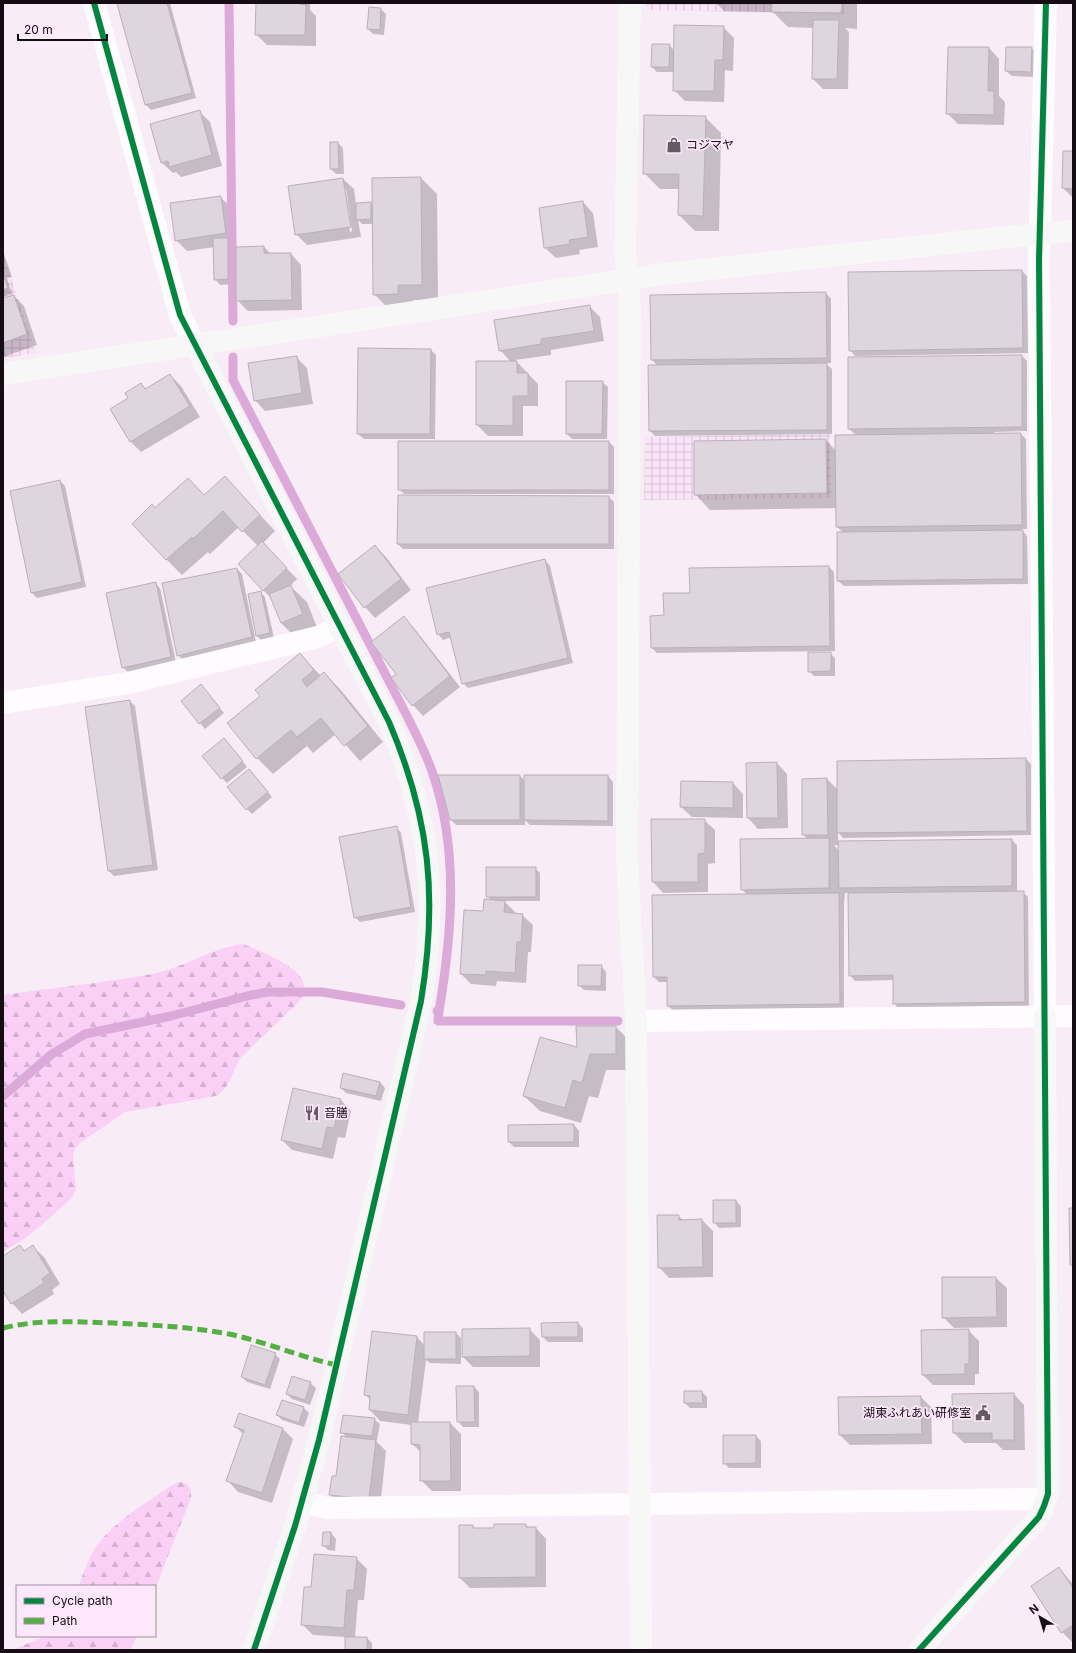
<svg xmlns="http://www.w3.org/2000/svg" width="1076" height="1653" font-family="Inter,'Noto Sans JP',sans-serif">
<defs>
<pattern id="industrial-grid" width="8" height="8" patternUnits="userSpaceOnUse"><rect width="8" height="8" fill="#fbe3f8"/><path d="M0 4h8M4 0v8" fill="none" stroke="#d6c2d4"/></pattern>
<pattern id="forest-firs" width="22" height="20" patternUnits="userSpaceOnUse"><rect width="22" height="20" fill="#fad0f7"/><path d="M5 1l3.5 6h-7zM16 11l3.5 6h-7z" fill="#d5b1d3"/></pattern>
</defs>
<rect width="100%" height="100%" fill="#f8ecf7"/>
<!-- industrial -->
<path fill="url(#industrial-grid)" d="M646 3H844V14L646 10Z
M3 254 36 353 3 358Z
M830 434 831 498 644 500 645 437Z"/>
<!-- forest -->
<path fill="url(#forest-firs)" d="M242 944C257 949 294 965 302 979 304 983 305 988 306 992L298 1003 242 1056C232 1070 231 1088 216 1096L125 1112 80 1143 75 1149 73 1156 76 1189 71 1199 30 1235 3 1252V995C52 988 103 983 152 974 183 968 210 949 242 944Z
M180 1482 187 1484 191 1491V1498L155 1589V1586H79C84 1571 89 1557 98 1544 114 1522 149 1501 172 1485Z
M45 1636H137L131 1650H12Z"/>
<!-- shadow -->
<path fill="#0003" fill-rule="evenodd" d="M125 3H170L196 98 151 110 146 105 119 5Z
M257 3H310V10L316 16V46L267 45 256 34Z
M716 3H857V29L845 28 849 32 848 89H823L813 79 814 28 788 27 773 12 724 11Z
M381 9 386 14 384 35 373 34 368 29Z
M723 27 734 38 733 71 725 70 724 102 685 101 674 90V72H657L652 67 669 45 675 51Z
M989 48 999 59V96L1005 102 1004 125 958 124 947 113Z
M1007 48H1031L1037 53 1036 77 1012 76 1006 71Z
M199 111 210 122 222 166 181 177 176 172 173 173 162 163Z
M705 117 721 133 719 231H695L679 215 680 189H660L644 173Z
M331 143H338L343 148 344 174H336L331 169Z
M1073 152V198L1063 188Z
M421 178 437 194 438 300H413V310H390L374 294V224H362L358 220 361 237 307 245 296 234 289 186 343 179 354 189 356 204 371 203 373 206ZM344 189H346L352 231 350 232Z
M220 197 231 207 236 243 233 244V284L220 285 215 279V247L187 251 176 240Z
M583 202 593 213 598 247 579 250 580 254 556 258 545 248Z
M264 247 271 254H291L301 265 302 310 248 311 237 300Z
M3 251 12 277 7 278 12 294 3 297Z
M1022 271 1027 276 1028 353 855 356 850 350 849 273Z
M826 293 831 299V363H825L832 369V434L655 436 650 431 649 366H658L652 360Z
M14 296 24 306 37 345 3 357V299Z
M589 306 600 317 604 341 551 350V355L515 360 538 384V406H523V436H488L477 425 511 362 500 350Z
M431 350 436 355 435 439H364L358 434Z
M1022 356 1027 361V431L994 432V434H1021L1026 439 1027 529H1021L1027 536 1028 584 844 586 838 581 844 533 837 527V508L710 510 695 494V442L826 440 836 451 856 435 849 429Z
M296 357 307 368 313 404 265 411 255 400Z
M170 375 181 386 200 417 141 452 130 441V399L141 384 146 389Z
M602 382 608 387 607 439H572L567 434Z
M399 442H609L614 447V494H404L399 489Z
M188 479 205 496 240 493 275 531 263 543 297 579 290 586 307 602 318 630 297 639 281 623 272 599 263 590 258 546 239 527 210 554 208 552 182 575 166 559 156 509Z
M60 481 65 486 86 587 37 598 32 593Z
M609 497 614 502V549H403L398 544Z
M375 546 386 557 411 590 375 618 365 607Z
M545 560 550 566 573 663 468 688 463 683 452 637 443 640 438 634Z
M829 567 834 572 835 651 657 653 652 648 651 616H665Z
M237 569 242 574 256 642 183 660 178 655Z
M155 583 160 588 176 662 128 672 122 667Z
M260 592 265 597 274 638 262 641 257 636Z
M403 618 414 628 460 687 423 716 413 705 397 674Z
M830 653 835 658V676H814L809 671Z
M300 654 321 676 324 673 340 689 383 742 360 761 336 734 313 753 307 746 273 774 257 758 228 723 261 696Z
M206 691 224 713 205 729 182 701Z
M130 701 135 706 158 870 114 876 109 871Z
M229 744 247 767 227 783 222 778Z
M1026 759 1031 764V835L843 838 838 832V842L1012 840 1017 845V892H1023L1028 897 1029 1007 899 1009 894 1003V980L855 981 850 975 849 893H845L844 904V1009L674 1011 668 1006V982H659L654 977 747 895 742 889 808 840 803 834V780L827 779 838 790ZM834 845H839V851Z
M777 763 787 774 788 828 758 829 748 818Z
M249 770 272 797 252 814 247 809Z
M520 776 525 781 608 776 613 782V826L530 825 525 820V825H456L451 820Z
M733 783 743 794V818L692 817 681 807Z
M704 820 715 830V863L708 864V892L663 893 653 882Z
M396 827 401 833 415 912 360 922 355 917Z
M535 868 540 873V901H504L515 912V914L522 915 533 925 531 952H528L526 983 497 981 496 986 471 984 461 974 483 912 491 901 487 896Z
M601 966 606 972V991L584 990 579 985Z
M577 1027H616L632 1043V1070H606L598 1098 589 1096 581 1123 540 1111 524 1096 578 1049Z
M380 1082 385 1088 381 1101 346 1093 341 1088Z
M341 1100 351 1111 345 1138 338 1137 333 1159 292 1150 282 1140Z
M574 1125 579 1131V1147H514L509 1142Z
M736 1201 741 1206V1227L719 1228 714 1222Z
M678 1216 683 1220H702L713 1231V1277L669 1278 659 1267Z
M20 1246 25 1251 33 1247 44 1257 60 1284 52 1290 54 1294 22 1314 12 1303 3 1289V1257Z
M943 1278H996L1007 1288V1327L954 1328 943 1317Z
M578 1323 583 1328V1342H548L543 1337 542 1324Z
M529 1329 540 1340V1367H473L463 1357Z
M968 1330 979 1341V1374H975V1385H933L923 1375Z
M456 1333 461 1338V1364L430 1363 426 1360 418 1423H450L461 1434V1491H432L421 1480V1452L412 1444V1425L380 1421 370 1410 371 1400 365 1395 417 1337 425 1346Z
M275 1354 280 1359 270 1389 247 1382 242 1377Z
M310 1383 316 1388 310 1405 292 1399 287 1394Z
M474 1387 479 1392V1427H463L458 1421Z
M702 1392 707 1397V1408H690L685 1403Z
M1014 1394 1024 1405 1025 1450H1003L996 1443H964L954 1433Z
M921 1397 931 1407 932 1444 850 1445 840 1435Z
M304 1408 309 1413 304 1427 282 1420 277 1415Z
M374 1419 380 1424 377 1440H375L386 1451 380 1509 341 1505 330 1494 337 1477 347 1438 342 1432Z
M236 1427 283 1429 293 1439 272 1503 238 1492 228 1481 243 1434Z
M756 1436 761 1441V1468H729L724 1463Z
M526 1525 529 1528H536L546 1539V1587L470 1588 460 1578 473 1526 476 1529H494Z
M324 1533H331L336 1539 335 1551 328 1550 323 1545Z
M356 1558 367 1569 364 1600H358L355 1638H367L372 1643V1650H346V1637L313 1635 302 1624 312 1588Z
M1059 1568 1073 1584V1643L1062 1632Z"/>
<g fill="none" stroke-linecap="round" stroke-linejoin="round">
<!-- stream -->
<path stroke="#dbaad8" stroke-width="9" d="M229 3 233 321
M233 357V380L406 714C416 734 426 753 433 774 459 851 452 934 439 1011H437
M439 1011 438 1021H618
M3 1096 52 1054 85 1034 171 1016 247 996 267 992H322L401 1005"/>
</g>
<!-- building -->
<path fill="#dfd5de" stroke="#b9b0b8" d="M121 3H167L192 93 145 105 117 4Z
M256 3H299V4L306 5 305 35H255Z
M772 3H842L841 13 771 12Z
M369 7 381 8 380 30 367 29Z
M813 20H839L837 79H812Z
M674 25 724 26 723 60H715L714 91H673Z
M652 44H670L669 67H651Z
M948 47H989L988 91H994V115L946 114Z
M1006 47H1032L1031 72 1005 71Z
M200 110 212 155 169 167 168 161 161 163 150 124Z
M644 115 706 116 703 216 678 215 679 174H643Z
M330 142H338L339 169H330Z
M1063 151H1073V189L1062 188Z
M421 177 422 285H398V294L373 295 372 178Z
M343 178 351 227 295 235 288 186Z
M221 196 226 233 175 241 170 203Z
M583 201 588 237 569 240 570 244 544 248 539 208Z
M371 202V219L356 220V203Z
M213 238H228V279L214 280Z
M264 246V253H291L292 300 236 301V247Z
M1022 270 1023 348 849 351 848 272Z
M3 274 8 288 3 290Z
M826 292 827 358 651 360 650 295Z
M14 295 27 334 3 343V298Z
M590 305 594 331 541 339V344L499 351 494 320Z
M358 348 431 349 430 434H357Z
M1022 355V427L848 429V357Z
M297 356 302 393 254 401 248 363Z
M476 361H517V373H528V396H513V426L476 425Z
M827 363V430L649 431 648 365Z
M170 374 190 406 130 442 110 409 128 398 125 393 141 383 145 389Z
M566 381H603L602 434H566Z
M1021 433 1022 525 836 527 835 435Z
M826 439 827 493 694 495V441Z
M398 441H609V490H398Z
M225 476 260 515 242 532 223 511 193 539 192 537 166 560 132 524 152 504 155 508 188 478 204 495Z
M60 480 82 582 31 593 10 491Z
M398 495 609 496V544H397Z
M1023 530V579L837 581V532Z
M262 541 287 568 263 591 238 564Z
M375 545 401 579 364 608 338 574Z
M545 559 568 658 462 684 449 632 437 635 426 588Z
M829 566 830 646 651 648 650 616 664 615 663 593H690L689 568Z
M237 568 252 637 177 656 162 583Z
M156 582 171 657 122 668 106 593Z
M291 585 303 614 281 623 269 594Z
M261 591 270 633 256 636 248 594Z
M404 616 450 676 412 706 391 678 396 674 371 642Z
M808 652H831V671L808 672Z
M300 653 314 670 302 680 307 687 324 672 368 726 344 746 321 718 297 737 291 730 256 759 227 723 260 696 255 690Z
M201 684 220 708 199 724 181 701Z
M130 700 153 865 108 871 85 707Z
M224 738 243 761 221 779 202 756Z
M1026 758 1027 831 837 833V761Z
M777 762 778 818H747L746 763Z
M249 769 268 792 246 810 227 787Z
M438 775H520V820H450Z
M524 775H608V821L524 820Z
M827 778 828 835H802V779Z
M681 781 733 782V808L680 807Z
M651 819H705V853L698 854V882H652Z
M397 826 411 907 354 918 339 837Z
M829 838V888L741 890 740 839Z
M1012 839V886L839 888 838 841Z
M486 867H536V897H486Z
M1024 891 1025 1002 893 1004V975L849 976 848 893Z
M839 893 840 1004 667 1006V977H653L652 895Z
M484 899 505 901 504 912 523 914 521 942H517L515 973 486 971V975L460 974 464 910 483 911Z
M578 965H602L601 986H578Z
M576 1026H616V1054H590L582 1083 573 1080 565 1108 523 1096 540 1037 577 1047Z
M343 1073 380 1082 376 1096 340 1088Z
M293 1088 341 1099 334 1128 327 1127 322 1149 281 1140Z
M574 1124V1142H508V1125Z
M713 1200H736V1223H713Z
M1069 1208H1073V1265H1070Z
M657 1215H679V1220L702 1219 703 1267 658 1268Z
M20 1245 24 1251 33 1245 50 1273 42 1279 44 1283 11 1304 3 1291V1256Z
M942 1277H996L997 1317 942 1318Z
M578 1322V1337H542L541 1323Z
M530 1328V1356L462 1357V1329Z
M969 1329V1364H965V1374L922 1375 921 1330Z
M372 1331 417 1336 408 1415 369 1410 370 1396 364 1395Z
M424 1332H456V1359H424Z
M251 1345 276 1353 265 1385 241 1377Z
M292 1376 311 1382 305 1400 286 1394Z
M456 1386H474L475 1422H457Z
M684 1391H702L703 1403H684Z
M1014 1393V1440H992V1433H953L952 1394Z
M921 1396 922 1434 839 1435 838 1397Z
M282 1400 304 1407 299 1423 276 1415Z
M239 1413 283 1428 262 1493 226 1481 244 1430 234 1427Z
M343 1415 375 1418 372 1436 340 1433Z
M411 1422H450L451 1481H420V1445L411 1444Z
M723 1435H756V1463L723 1464Z
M341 1436 376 1440 369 1499 329 1495 332 1476H336Z
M494 1524H526V1527H536V1577L459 1578V1525H473V1528H493Z
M323 1532H331L330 1546H322Z
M314 1554 357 1557 354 1590H347L344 1628 301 1625 304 1587H311Z
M1059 1567 1073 1588V1625L1061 1633 1031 1586Z
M345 1637H367V1650H345Z"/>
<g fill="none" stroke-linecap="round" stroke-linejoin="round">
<!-- street -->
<path stroke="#fefcfe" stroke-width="22" d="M94 3 180 315 195 345
M3 703 128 683 318 637 340 626
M1045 1016 1039 260 1046 3
M636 1021 1073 1016
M302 1501 326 1508 1046 1499"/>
<!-- secondary -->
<path stroke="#f6f7f6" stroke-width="22" d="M630 3 625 253 630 306 627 858 636 1021 641 1650
M195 345 389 722C430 818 438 898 421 1001L319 1440 295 1526 254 1650
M3 374 664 274 1016 236 1073 231
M919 1650 1039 1517 1044 1506 1048 1494 1045 1016"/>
<!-- quiet -->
<path stroke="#55b044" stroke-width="5" stroke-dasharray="10 5" stroke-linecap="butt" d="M3 1328C40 1319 77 1322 114 1323 153 1325 191 1327 229 1334 266 1342 300 1357 337 1365"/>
<!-- cycleway casing -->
<g stroke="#fde7fb" stroke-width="8">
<path id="cycleway" d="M94 3 180 315 389 722C430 818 438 898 421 1001L319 1440 295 1526 254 1650
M919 1650 1039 1517 1044 1506 1048 1494 1039 260 1046 3"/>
</g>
<!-- cycleway -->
<use href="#cycleway" stroke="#00873e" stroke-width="6"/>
</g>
<!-- icons -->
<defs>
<g id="shop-bare" transform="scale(1.2)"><path d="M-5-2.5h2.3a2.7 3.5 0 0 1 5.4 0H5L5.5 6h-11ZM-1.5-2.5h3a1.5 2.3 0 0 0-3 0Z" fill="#645a63" stroke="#fde7fb" stroke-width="2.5" paint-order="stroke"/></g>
<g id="restaurant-bare" transform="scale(1.2)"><path d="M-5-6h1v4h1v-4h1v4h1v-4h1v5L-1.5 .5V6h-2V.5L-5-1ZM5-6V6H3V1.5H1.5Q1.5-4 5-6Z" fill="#645a63" stroke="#fde7fb" stroke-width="2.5" paint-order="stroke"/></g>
<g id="civic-bare" transform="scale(1.2)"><path d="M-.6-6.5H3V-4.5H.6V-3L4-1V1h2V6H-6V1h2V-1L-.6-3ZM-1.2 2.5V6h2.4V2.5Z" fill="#645a63" stroke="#fde7fb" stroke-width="2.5" paint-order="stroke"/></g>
</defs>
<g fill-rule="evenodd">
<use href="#shop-bare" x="674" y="145"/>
<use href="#restaurant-bare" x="312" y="1113"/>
<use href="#civic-bare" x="983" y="1413"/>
</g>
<g text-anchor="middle" stroke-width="3.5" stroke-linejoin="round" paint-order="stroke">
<!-- poi labels -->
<g font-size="12" fill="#150c14" stroke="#fde7fb" text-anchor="start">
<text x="686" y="149">コジマヤ</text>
<text x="324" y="1117">音膳</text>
<text x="971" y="1417" text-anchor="end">湖東ふれあい研修室</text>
</g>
</g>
<!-- border -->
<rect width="1076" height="1653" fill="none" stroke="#150c14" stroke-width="8"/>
<!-- legend -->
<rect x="16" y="1585" width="140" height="52" fill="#fde7fb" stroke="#a08f9f"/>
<rect x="24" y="1598" width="20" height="6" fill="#00873e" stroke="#a08f9f"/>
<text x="52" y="1605" font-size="12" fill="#150c14">Cycle path</text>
<rect x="24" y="1618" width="20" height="6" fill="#55b044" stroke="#a08f9f"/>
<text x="52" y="1625" font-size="12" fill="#150c14">Path</text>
<!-- north arrow -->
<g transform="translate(1040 1617) rotate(322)" stroke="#fde7fb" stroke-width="3" paint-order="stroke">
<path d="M0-3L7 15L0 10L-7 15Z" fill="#150c14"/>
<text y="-6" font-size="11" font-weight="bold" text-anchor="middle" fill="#150c14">N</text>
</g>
<!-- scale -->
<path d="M18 34v6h89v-6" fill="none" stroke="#150c14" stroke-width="2"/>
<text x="24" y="34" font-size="12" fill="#150c14" stroke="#fde7fb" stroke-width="3" paint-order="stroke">20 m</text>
</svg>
